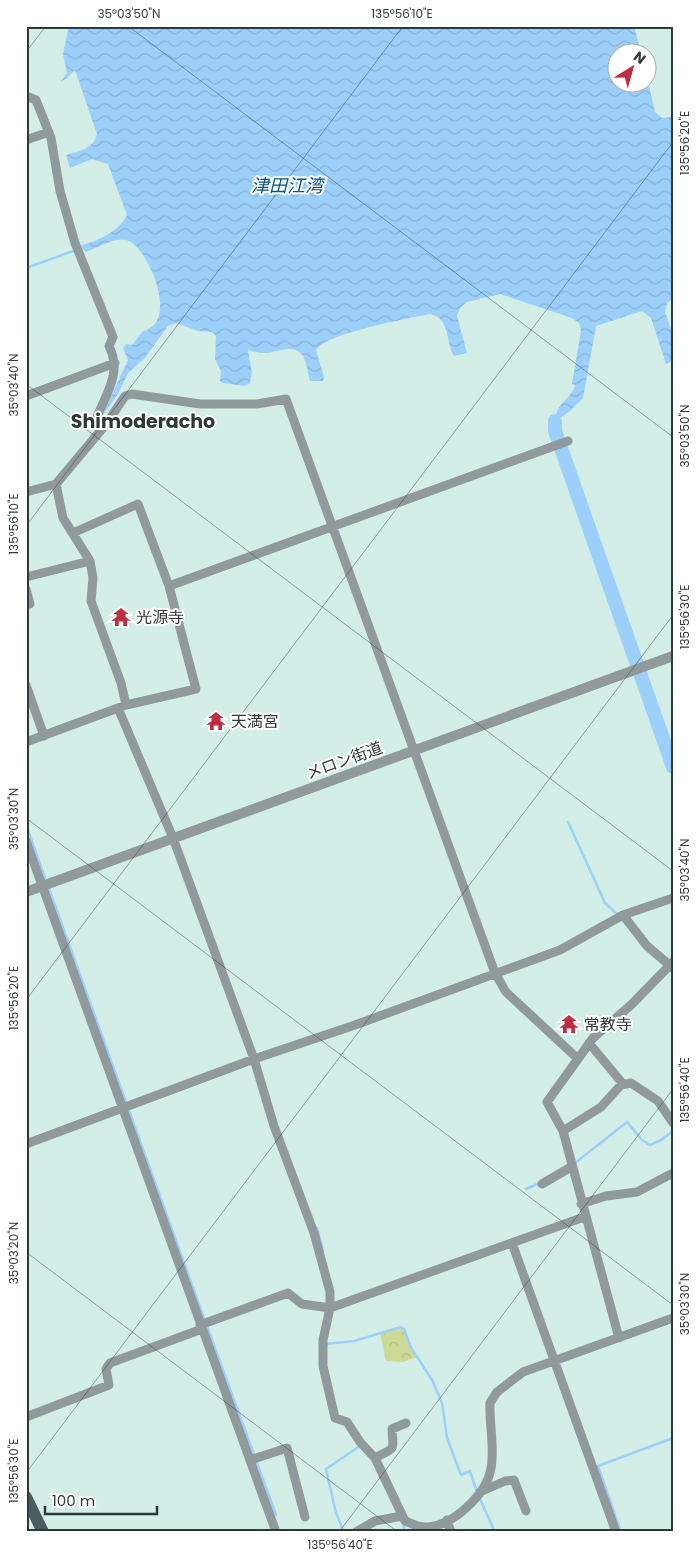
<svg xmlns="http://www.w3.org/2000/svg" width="699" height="1558" font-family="Poppins,'Noto Sans JP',sans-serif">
<defs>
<pattern id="forest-crowns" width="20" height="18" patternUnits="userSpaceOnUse" patternTransform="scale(1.25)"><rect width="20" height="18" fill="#ced995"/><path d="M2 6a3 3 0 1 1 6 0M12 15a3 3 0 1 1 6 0" fill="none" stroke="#b1bb81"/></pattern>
<pattern id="water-waves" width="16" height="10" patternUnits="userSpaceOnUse" patternTransform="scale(1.25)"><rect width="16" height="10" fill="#9ccffa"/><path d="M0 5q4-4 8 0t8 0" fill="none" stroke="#87b2d7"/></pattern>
</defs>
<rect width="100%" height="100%" fill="#d3ede7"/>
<!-- forest -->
<path fill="url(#forest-crowns)" d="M401 1328 404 1329 417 1357 403 1362 386 1361 380 1333Z"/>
<!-- water -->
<path fill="url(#water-waves)" d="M69 26H634L641 52H616V82H646L647 77 655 112 662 118 673 117V299L667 303 665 312 673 335V361L666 364 651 318 642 311 596 326 583 398 569 412 555 421C556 403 570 401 575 385L572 384 581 331 579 323 572 318 500 294 467 302 460 308 457 316 467 353 454 356C445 341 451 317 429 314 407 319 326 333 316 350L324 377 323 381H310C308 374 307 365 304 358 296 341 277 353 264 353 258 353 253 351 248 350 249 362 255 371 249 384L244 386 223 383 220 381 221 371 215 359 216 336 212 332 198 331 176 323 168 326 144 359 128 373 118 394 101 418 128 360 123 348 126 344 132 345 143 331C182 322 145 242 126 240 113 238 98 247 86 252L79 246C97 241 119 232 127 215L108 164 92 159 70 168 66 155C80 151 93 149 97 134L75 70 66 79 61 81 67 73 63 54Z"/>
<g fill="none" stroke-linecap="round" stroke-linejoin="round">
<!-- stream -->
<path stroke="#9ccffa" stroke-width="2.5" d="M26 268 73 251
M568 822 605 903 618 915
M26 825 46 881
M48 886 205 1321
M575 1163 627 1122 642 1140 650 1145 661 1140 673 1131
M526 1189 540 1183
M317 1228 323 1251
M207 1326 276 1515
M326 1344 354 1341 401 1327 404 1329 410 1346 432 1380 442 1403 447 1438 461 1475 470 1471 477 1492
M479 1497 495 1532
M403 1523 405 1532
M344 1532 336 1513 326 1469 360 1446
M621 1532 598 1466 673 1438"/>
<!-- river -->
<path stroke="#9ccffa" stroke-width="14" d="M555 421V431L673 767"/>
<!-- minor -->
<path stroke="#909a9d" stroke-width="9" d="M26 96 36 100 51 138 60 191 75 243 113 337 109 346C122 372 107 392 97 417L103 426
M26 140 49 132
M26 396 115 363
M56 484 63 518 90 561 93 578 91 601 121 683 126 705
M26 492 56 484 107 423 125 396 132 394 200 404H257L286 399 495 973 506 992 577 1058
M26 577 90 561
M169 586 568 441
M26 589 30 604
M26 685 44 736
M118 708 173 838 254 1059 274 1126 314 1233 330 1292V1308L323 1340V1366L335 1418 347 1422 360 1442 375 1458 405 1521C412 1524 419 1528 427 1527 453 1526 487 1494 491 1468 495 1448 489 1424 490 1403L497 1392 523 1372 673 1318
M26 742 126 705 196 689 169 586 138 504 73 533
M26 841 276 1532
M623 915 647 946 673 968
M589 1043 623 1084
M563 1131 601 1107 621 1085 631 1083 658 1101 673 1123
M26 1144 254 1059 355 1025 560 950 623 915 673 898
M542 1184 571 1167
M581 1204 606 1196 637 1192 673 1173
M512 1243 616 1532
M200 1325 288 1293 302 1304 330 1308 584 1217
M619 1338 563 1131 547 1102 593 1038 631 1005 673 962
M26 1417 109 1385 106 1369 110 1363 202 1329
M375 1458C397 1446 393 1452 392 1429L406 1423
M250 1460 287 1448 305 1517
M480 1492 505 1481 514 1480 526 1511
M447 1520 451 1532
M356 1532 375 1521 402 1516"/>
<!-- tertiary -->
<path stroke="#909a9d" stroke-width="10" d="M26 892 673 656"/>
<!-- primary -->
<path stroke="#495c60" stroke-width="12" d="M26 1497 43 1532"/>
</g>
<!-- ticks -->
<path fill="none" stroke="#2f3936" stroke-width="1" stroke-opacity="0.45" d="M128 26 673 437M26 52 46 26M26 384 673 871M26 526 403 26M26 818 673 1305M26 1000 673 142M26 1252 398 1532M26 1473 673 615M339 1532 673 1089"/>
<!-- icons -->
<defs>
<g id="temple-bare" transform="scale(1.5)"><path d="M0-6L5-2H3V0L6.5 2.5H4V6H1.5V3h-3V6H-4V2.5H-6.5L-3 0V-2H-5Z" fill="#bf2e40" stroke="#fff" stroke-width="2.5" paint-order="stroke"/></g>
</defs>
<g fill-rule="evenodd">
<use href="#temple-bare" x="121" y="617"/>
<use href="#temple-bare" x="216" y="721"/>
<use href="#temple-bare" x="569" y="1024"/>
</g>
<g text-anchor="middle" stroke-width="4" stroke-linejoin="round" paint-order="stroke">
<!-- poi labels -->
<g font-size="16" fill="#2f3936" stroke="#fff" text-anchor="start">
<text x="136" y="623">光源寺</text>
<text x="231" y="727">天満宮</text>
<text x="584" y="1030">常教寺</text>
</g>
<!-- street labels -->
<g font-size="16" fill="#2f3936" stroke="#fff">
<text transform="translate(344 760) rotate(-20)" y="6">メロン街道</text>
</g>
<!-- water labels -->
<g font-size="18" font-style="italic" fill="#045585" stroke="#fff">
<text x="287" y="192">津田江湾</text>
</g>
<!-- quarter labels -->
<g font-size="19" font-weight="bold" fill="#2f3936" stroke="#fff">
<text x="143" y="428">Shimoderacho</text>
</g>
</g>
<!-- border -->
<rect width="699" height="1558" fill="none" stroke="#ffffff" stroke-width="55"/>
<!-- north arrow -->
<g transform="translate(632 68) rotate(37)"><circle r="24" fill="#ffffff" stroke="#acb0af"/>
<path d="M0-4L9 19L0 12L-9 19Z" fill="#bf2e40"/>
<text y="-8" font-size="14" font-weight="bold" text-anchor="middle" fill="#2f3936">N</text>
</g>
<!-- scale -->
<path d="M45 1506v8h112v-8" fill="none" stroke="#2f3936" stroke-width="2.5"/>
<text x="52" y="1506" font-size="15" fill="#2f3936" stroke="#ffffff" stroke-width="4" paint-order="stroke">100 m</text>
<rect x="28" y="28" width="644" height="1502" fill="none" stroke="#2f3936" stroke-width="2"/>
<g font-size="12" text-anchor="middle" fill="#2f3936">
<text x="129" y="18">35°03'50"N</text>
<text x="402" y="18">135°56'10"E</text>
<text transform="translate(685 143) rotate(-90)" y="4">135°56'20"E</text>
<text transform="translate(14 385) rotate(-90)" y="4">35°03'40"N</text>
<text transform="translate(685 436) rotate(-90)" y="4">35°03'50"N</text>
<text transform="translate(14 524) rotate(-90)" y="4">135°56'10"E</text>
<text transform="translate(685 617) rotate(-90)" y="4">135°56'30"E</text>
<text transform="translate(14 819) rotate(-90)" y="4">35°03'30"N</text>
<text transform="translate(685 870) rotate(-90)" y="4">35°03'40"N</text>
<text transform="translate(14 998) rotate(-90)" y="4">135°56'20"E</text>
<text transform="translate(685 1090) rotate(-90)" y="4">135°56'40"E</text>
<text transform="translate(14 1253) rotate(-90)" y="4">35°03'20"N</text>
<text transform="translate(685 1304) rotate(-90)" y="4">35°03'30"N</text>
<text transform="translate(14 1471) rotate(-90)" y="4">135°56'30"E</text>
<text x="340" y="1549">135°56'40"E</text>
</g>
</svg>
